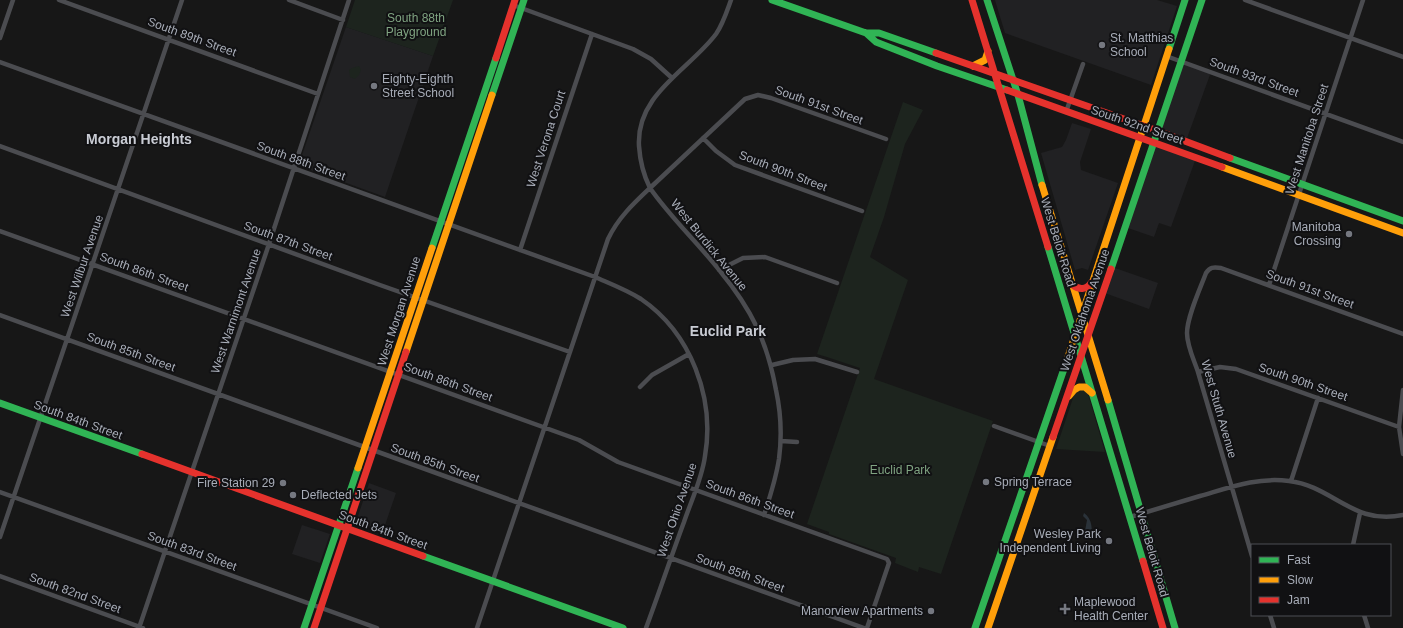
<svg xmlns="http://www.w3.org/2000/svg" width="1403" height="628" font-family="Arial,sans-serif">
<rect width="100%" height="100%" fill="#171717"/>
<!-- built -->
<path fill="#212123" d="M995 0H1157L1177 6 1151 85 1005 33Z
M346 27 433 56 385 197 300 166V161Z
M1181 61 1211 72 1186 141 1158 131Z
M1072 123 1091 129 1080 162 1081 170 1118 183 1088 270 1082 268 1075 270 1041 153 1062 147 1066 140Z
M1155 142 1196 158 1171 227 1159 223 1154 237 1125 227Z
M1112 267 1158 283 1149 309 1102 292Z
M369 483 396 493 383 531 356 522Z
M302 525 330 534 320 563 292 554Z"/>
<!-- green -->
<path fill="#1d241e" d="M355 0H453L433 56 346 27Z
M359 66 361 70 359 75 355 79 350 77 349 70 352 68Z
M903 102 923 110 905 144 884 217 870 257 908 280 874 379 993 421 941 574 919 567 918 572 895 563 896 558 829 534V532L807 524 860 368 827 357 817 354Z
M1079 390H1083L1088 394 1105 452 1056 449 1074 395Z"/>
<!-- water -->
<path fill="#2a3239" d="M1084 513C1092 518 1094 532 1089 539H1085L1079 533 1080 529 1085 531 1087 520 1083 516Z"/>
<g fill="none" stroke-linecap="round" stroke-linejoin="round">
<!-- street -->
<path stroke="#4b4c50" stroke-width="4.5" d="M59 0 318 94
M289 0 343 20
M1245 0 1403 57
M513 5 633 49 651 59 672 78
M0 38 13 0
M1166 56 1403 142
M0 62 595 277C611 284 627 290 641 299 691 333 715 398 705 456 702 479 691 501 684 522 671 557 659 593 646 628
M1066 112 1083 64
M703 138 716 151 735 165 862 211
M0 146 380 285 570 352
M0 231 579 440 618 462 887 559 889 563 867 628
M520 250 592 34
M719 270 743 258 765 257 837 283
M1269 285 1363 0
M0 315 864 628
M772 365 793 360 815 359 857 372
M1198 372 1220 367 1236 369 1399 427
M640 387 652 375 689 354
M1403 390 1399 427 1403 454
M994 426 1050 446
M781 441 797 442
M1291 481 1318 398
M0 492 377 628
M764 515C770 497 776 478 779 459 782 436 781 413 776 390 767 341 752 310 720 271 698 243 670 217 650 188L745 99 758 95 771 98 886 139
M1130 517C1154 510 1177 503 1200 496 1231 487 1257 477 1289 481 1333 486 1353 526 1403 515
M0 537 182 0
M1353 545 1360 513
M1252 556 1198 372C1194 360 1187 346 1187 333 1187 317 1200 289 1206 273 1210 267 1213 267 1221 268L1403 334
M0 576 143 628
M1270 615 1274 628
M1364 615 1368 628
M139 628 267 250 349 0
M477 628 608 239C618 218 633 204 650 188 643 174 640 161 639 146 636 94 689 70 716 34 723 24 727 11 731 0"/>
<!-- fast -->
<path stroke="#30b455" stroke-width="7" d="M772 0 866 33H879L936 53
M987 0 1018 95 1042 185
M866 33 876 42 937 66 1007 90
M1169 49 1185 0
M492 95 524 0
M1230 158 1403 221
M1048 247 1143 561
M432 248 496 58
M1111 269 1202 0
M1108 400 1175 628
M0 403 142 454
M423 556 623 628
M304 628 358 468
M975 628 1066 363"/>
<!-- slow -->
<path stroke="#ff9f0a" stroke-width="7" d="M973 66 985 60 988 51
M1222 167 1403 233
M1042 185 1108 400
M406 352 492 95
M1066 363 1169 49
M1069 396 1074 390 1079 387H1085L1092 393
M358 468 432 248
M988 628 1053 437"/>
<!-- jam -->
<path stroke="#e5322d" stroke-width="7" d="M972 0 1048 247
M936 53 1158 131 1230 158
M496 58 515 0
M1007 90 1222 167
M1073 285C1079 290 1086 290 1091 283
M1053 437 1111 269
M142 454 423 556
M1143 561 1163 628
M314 628 406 352"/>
</g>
<!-- markers -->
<g fill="#757880" stroke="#111113" stroke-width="1.5">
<circle cx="1102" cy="45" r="4"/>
<circle cx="374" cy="86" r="4"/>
<circle cx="1349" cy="234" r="4"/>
<circle cx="986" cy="482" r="4"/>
<circle cx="283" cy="483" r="4"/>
<circle cx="293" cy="495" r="4"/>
<circle cx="1109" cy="541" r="4"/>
<path d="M1063 603h4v4h4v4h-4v4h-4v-4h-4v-4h4z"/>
<circle cx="931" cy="611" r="4"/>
</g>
<g text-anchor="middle" stroke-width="4" stroke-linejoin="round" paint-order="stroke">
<!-- park labels -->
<g font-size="12" fill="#7fa381" stroke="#111113">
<text x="416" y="22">South 88th<tspan x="416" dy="14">Playground</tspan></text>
<text x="900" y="474">Euclid Park</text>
</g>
<!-- street labels -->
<g font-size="12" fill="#a8adb8" stroke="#111113">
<text transform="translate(192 37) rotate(20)" y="4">South 89th Street</text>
<text transform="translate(1254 77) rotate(20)" y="4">South 93rd Street</text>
<text transform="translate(819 105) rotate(20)" y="4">South 91st Street</text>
<text transform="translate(1137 125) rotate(19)" y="4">South 92nd Street</text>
<text transform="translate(546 139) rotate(-72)" y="4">West Verona Court</text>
<text transform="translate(1307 139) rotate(-72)" y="4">West Manitoba Street</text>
<text transform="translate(301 161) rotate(20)" y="4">South 88th Street</text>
<text transform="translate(783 171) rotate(21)" y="4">South 90th Street</text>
<text transform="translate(288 241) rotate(20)" y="4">South 87th Street</text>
<text transform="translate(1058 242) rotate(73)" y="4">West Beloit Road</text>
<text transform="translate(709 245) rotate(51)" y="4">West Burdick Avenue</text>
<text transform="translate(82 266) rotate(-71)" y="4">West Wilbur Avenue</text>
<text transform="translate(144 272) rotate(20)" y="4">South 86th Street</text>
<text transform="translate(1310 289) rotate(20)" y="4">South 91st Street</text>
<text transform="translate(1085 310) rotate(-71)" y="4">West Oklahoma Avenue</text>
<text transform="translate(236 311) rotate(-71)" y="4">West Warnimont Avenue</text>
<text transform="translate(399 311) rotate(-72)" y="4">West Morgan Avenue</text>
<text transform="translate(131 352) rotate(20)" y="4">South 85th Street</text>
<text transform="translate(448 382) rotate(20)" y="4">South 86th Street</text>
<text transform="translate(1303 382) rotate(19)" y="4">South 90th Street</text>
<text transform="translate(1219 409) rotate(74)" y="4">West Stuth Avenue</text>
<text transform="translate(78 420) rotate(20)" y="4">South 84th Street</text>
<text transform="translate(435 463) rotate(20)" y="4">South 85th Street</text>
<text transform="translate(750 499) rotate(20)" y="4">South 86th Street</text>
<text transform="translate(677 510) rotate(-71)" y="4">West Ohio Avenue</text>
<text transform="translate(383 530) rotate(20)" y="4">South 84th Street</text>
<text transform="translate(192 551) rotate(20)" y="4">South 83rd Street</text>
<text transform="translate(1152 552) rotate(74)" y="4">West Beloit Road</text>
<text transform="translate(740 573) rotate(20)" y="4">South 85th Street</text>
<text transform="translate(75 593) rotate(20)" y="4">South 82nd Street</text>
</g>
<!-- poi labels -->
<g font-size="12" fill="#a8adb8" stroke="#111113" text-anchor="start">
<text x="1110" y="42">St. Matthias<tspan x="1110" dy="14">School</tspan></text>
<text x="382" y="83">Eighty-Eighth<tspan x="382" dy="14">Street School</tspan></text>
<text x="1341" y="231" text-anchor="end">Manitoba<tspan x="1341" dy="14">Crossing</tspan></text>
<text x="994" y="486">Spring Terrace</text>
<text x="275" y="487" text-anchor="end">Fire Station 29</text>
<text x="301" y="499">Deflected Jets</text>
<text x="1101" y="538" text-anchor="end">Wesley Park<tspan x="1101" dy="14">Independent Living</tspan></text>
<text x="1074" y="606">Maplewood<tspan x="1074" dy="14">Health Center</tspan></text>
<text x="923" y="615" text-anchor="end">Manorview Apartments</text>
</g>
<!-- quarter labels -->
<g font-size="14" font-weight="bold" fill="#c9ccd4" stroke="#111113">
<text x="139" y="144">Morgan Heights</text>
<text x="728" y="336">Euclid Park</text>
</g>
</g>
<!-- legend -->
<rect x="1251" y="544" width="140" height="72" fill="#111113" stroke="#4d4f55"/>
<rect x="1259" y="557" width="20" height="6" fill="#30b455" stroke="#4d4f55"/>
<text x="1287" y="564" font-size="12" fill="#a8adb8">Fast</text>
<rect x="1259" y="577" width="20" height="6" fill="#ff9f0a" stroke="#4d4f55"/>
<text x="1287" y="584" font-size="12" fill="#a8adb8">Slow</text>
<rect x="1259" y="597" width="20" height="6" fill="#e5322d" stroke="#4d4f55"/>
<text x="1287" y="604" font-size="12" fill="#a8adb8">Jam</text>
</svg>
